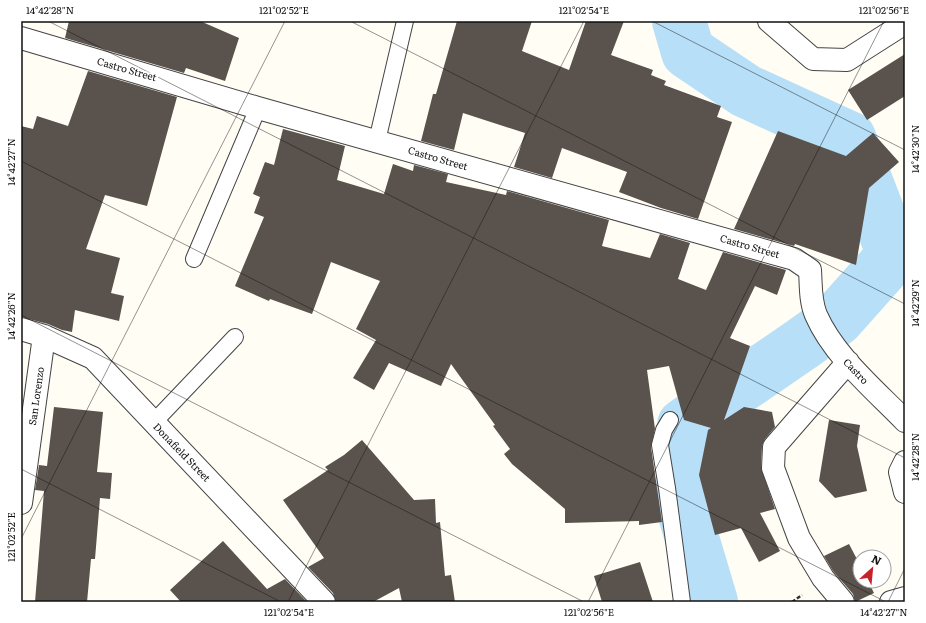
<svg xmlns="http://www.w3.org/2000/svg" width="926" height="623" font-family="Literata,serif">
<rect width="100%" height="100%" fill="#fffdf4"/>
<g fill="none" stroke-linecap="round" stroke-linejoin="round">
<!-- river -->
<path stroke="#b7e0f8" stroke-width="54" d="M679 21 688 52 746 91 849 138 894 255 837 319 802 344 684 425 683 508 711 602"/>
</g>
<!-- building -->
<path fill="#5a524c" d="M69 21H200L239 38 225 81 186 68 184 73 65 38Z
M457 21H532L522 51 569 70 586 21H624L611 55 653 70 651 75 666 81 664 85 721 106 717 117 732 122 698 219 661 208 619 192 627 172 562 148 552 178 514 167 525 133 463 113 454 150 421 141 433 94H436Z
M905 54V96L867 120 848 90Z
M88 71 177 97 147 206 105 195 86 249 120 258 111 293 124 296 119 321 75 310 72 332 62 330 48 324 21 317V126L33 129 37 116 68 126Z
M283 129 345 146 337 180 384 194 393 164 413 171 414 165 448 174 446 182 506 195 507 191 609 220 602 246 650 258 660 234 690 243 678 279 706 290 723 252 786 270 777 295 755 286 730 338 750 346 724 420 744 407 772 412 775 427 765 439 762 446 761 467 775 509 760 513 780 551 759 562 741 528 715 535 699 475 708 430 711 428 684 420 669 366 647 370 655 429 651 447 662 522 639 525V521L565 523V509L512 464 504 454 510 449 493 426 495 425 451 364 441 386 389 363 374 390 353 378 376 340 356 329 380 281 331 262 312 314 270 299 269 301 235 286 264 217 254 213 260 197 253 194 265 162 274 165Z
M778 131 846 156 873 133 899 162 869 188 856 265 795 244 794 246 734 229Z
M54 407 103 412 97 472 112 473 110 499 100 498 95 559H91L87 602H35L44 491 35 490 39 465 47 466Z
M829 420 860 425 857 446 867 491 835 498 819 481Z
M362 440 414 500 435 499 436 523 440 522 445 576 451 575 455 602H402L399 588 373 602H336L333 593 308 567 324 558 283 500 328 470 325 467 344 455Z
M223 541 267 589 285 579 307 602H181L170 590Z
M849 544 860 565V581H868L874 593 855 602 853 594 833 571 824 556Z
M640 562 653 602H602L594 576Z"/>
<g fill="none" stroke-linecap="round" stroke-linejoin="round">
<!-- lane casing -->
<g stroke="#444" stroke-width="18">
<path id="lane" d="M377 141 405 21
M194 259 258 108
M670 420 664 430 660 445 667 488 682 602
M154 422 235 337"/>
</g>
<!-- street casing -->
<g stroke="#444" stroke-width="24">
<path id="street" d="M769 21 813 59 847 60 905 23
M21 38 258 108 794 259 810 270C811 285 810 301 816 315 834 356 874 389 905 421
M21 329 44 336 93 358 324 602
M905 462 900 472 905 492
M21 503 44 336
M843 602 823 578 799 538 773 468 774 447 848 362
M891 602 905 598"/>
</g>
<!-- path -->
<path stroke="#333" stroke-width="2.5" stroke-dasharray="4 2" stroke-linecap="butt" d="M792 602 802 595"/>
<!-- lane -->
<use href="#lane" stroke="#fff" stroke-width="16"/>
<!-- street -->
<use href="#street" stroke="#fff" stroke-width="22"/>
</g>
<!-- ticks -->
<path fill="none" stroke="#111" stroke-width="1" stroke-opacity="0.45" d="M48 21 905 458M350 21 905 304M652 21 905 150M21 161 886 602M21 315 584 602M21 469 281 602M21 539 285 21M288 602 584 21M588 602 884 21M888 602 905 568"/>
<g text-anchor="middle" stroke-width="4" stroke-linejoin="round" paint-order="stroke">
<!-- street labels -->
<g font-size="10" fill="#111" stroke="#fff">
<text transform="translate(127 69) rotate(16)" y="4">Castro Street</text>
<text transform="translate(438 158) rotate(16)" y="4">Castro Street</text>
<text transform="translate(750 246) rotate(16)" y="4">Castro Street</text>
<text transform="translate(856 371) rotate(46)" y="4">Castro</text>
<text transform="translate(36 396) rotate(-82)" y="4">San Lorenzo</text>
<text transform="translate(182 452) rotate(46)" y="4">Donafield Street</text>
</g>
</g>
<!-- border -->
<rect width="926" height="623" fill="none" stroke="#ffffff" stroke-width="44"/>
<!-- north arrow -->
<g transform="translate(872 569) rotate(27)"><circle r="19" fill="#ffffff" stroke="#a0a0a0"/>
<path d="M0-3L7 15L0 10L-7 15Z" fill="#c7222a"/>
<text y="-6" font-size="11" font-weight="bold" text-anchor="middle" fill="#111111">N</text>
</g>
<rect x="22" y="22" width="882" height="579" fill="none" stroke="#111" stroke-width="1.5"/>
<g font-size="10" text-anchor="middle" fill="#111">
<text x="50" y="14">14°42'28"N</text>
<text x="284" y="14">121°02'52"E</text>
<text x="584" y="14">121°02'54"E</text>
<text x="884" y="14">121°02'56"E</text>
<text transform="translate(915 149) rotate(-90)" y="4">14°42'30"N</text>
<text transform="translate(11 162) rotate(-90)" y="4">14°42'27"N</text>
<text transform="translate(915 303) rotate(-90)" y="4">14°42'29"N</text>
<text transform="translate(11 316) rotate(-90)" y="4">14°42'26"N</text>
<text transform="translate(915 457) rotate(-90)" y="4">14°42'28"N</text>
<text transform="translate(11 537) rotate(-90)" y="4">121°02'52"E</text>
<text x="289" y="616">121°02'54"E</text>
<text x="589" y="616">121°02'56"E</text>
<text x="884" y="616">14°42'27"N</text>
</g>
</svg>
